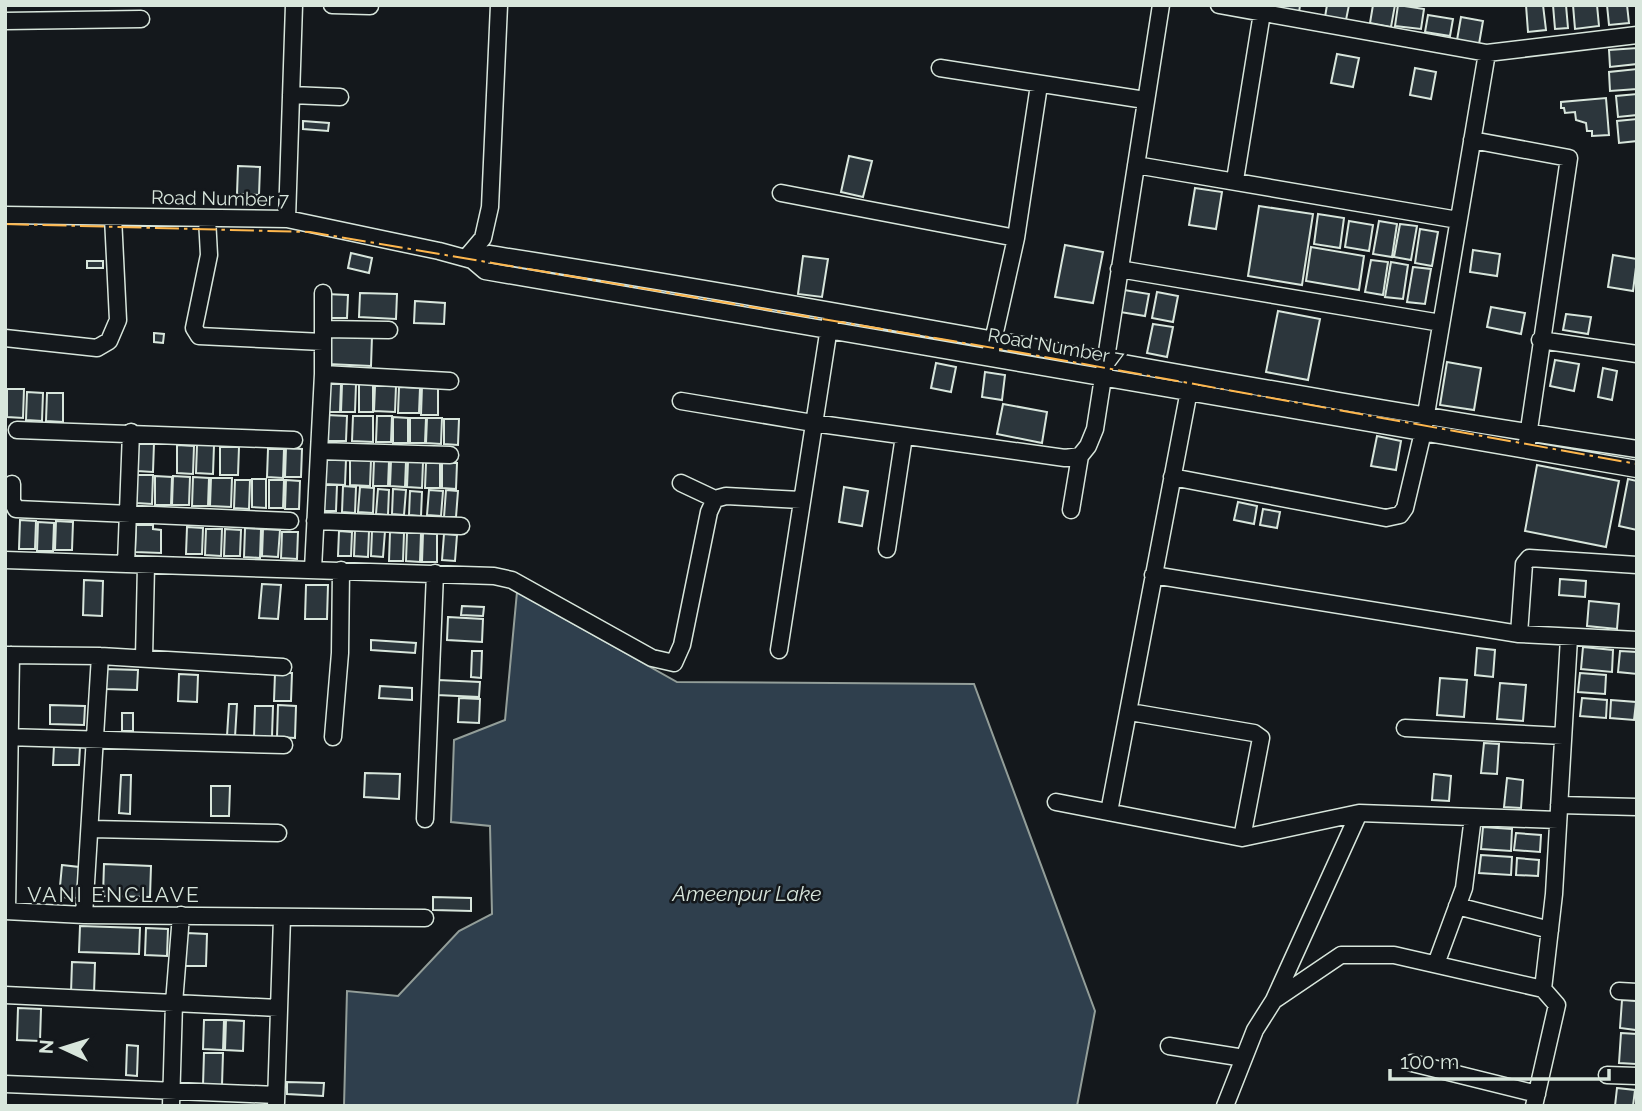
<svg xmlns="http://www.w3.org/2000/svg" width="1642" height="1111" font-family="Raleway,sans-serif">
<rect width="100%" height="100%" fill="#14181c"/>
<!-- water -->
<path fill="#2f3f4d" stroke="#939e99" stroke-width="2" d="M517 592 677 682 974 684 1095 1011 1077 1106H344L347 991 398 996 459 931 492 914 490 826 451 822 454 740 505 720Z"/>
<!-- building -->
<path fill="#2c363c" stroke="#d8e6dc" stroke-width="2" d="M1279 5H1300L1299 13 1278 9Z
M1327 5H1349L1346 20 1325 17Z
M1373 5H1395L1391 27 1370 23Z
M1398 5 1424 9 1421 29 1395 26Z
M1526 5H1543L1546 30 1528 32Z
M1553 5H1566L1568 28 1555 29Z
M1573 5H1597L1599 26 1575 29Z
M1607 5H1627L1629 23 1609 25Z
M1428 15 1453 19 1450 36 1425 32Z
M1461 17 1483 21 1479 44 1457 40Z
M1637 48V64L1610 67 1609 50Z
M1337 54 1359 58 1353 87 1331 83Z
M1415 68 1436 72 1431 99 1410 95Z
M1637 69V89L1610 91 1609 72Z
M1637 94V115L1618 117 1616 96Z
M1606 98 1609 135 1592 136V131H1587L1586 123 1576 120 1575 112 1565 113 1564 108H1561V102Z
M1637 119V141L1619 143 1617 121Z
M303 121 329 123 328 131 303 129Z
M849 156 872 161 863 197 841 192Z
M238 166 260 167 259 195 237 194Z
M1195 188 1222 192 1216 229 1189 225Z
M1259 206 1313 214 1302 285 1248 276Z
M1318 214 1344 218 1340 248 1314 244Z
M1349 221 1373 225 1369 251 1345 247Z
M1379 221 1397 224 1392 257 1373 254Z
M1400 224 1417 226 1411 260 1394 257Z
M1420 229 1438 232 1432 266 1415 263Z
M1065 245 1103 252 1093 303 1055 297Z
M1311 247 1364 256 1359 290 1306 281Z
M1473 250 1500 254 1497 276 1470 272Z
M351 253 372 258 369 273 348 268Z
M1613 255 1637 259 1633 291 1608 287Z
M803 256 828 259 822 297 798 294Z
M1371 260 1388 262 1383 295 1365 292Z
M87 261H103V268H87Z
M1391 262 1408 265 1403 299 1385 297Z
M1413 267 1431 269 1425 304 1407 302Z
M1124 290 1149 294 1145 316 1120 312Z
M1157 292 1178 296 1173 322 1152 318Z
M360 293 397 294 396 319 359 317Z
M326 294 348 295 347 318H325Z
M415 301 445 303 444 324 414 323Z
M1491 307 1525 313 1521 334 1487 327Z
M1278 311 1320 319 1308 380 1266 372Z
M1566 314 1591 317 1588 334 1563 330Z
M1153 324 1173 327 1167 357 1147 353Z
M154 333 164 334 163 343 154 342Z
M329 335 372 336 371 366 328 364Z
M1555 360 1579 364 1574 391 1550 386Z
M1447 362 1481 368 1474 410 1440 405Z
M936 363 956 367 951 392 931 388Z
M1603 368 1617 371 1612 400 1598 397Z
M985 372 1005 375 1002 400 982 397Z
M327 383 341 384 340 412H326Z
M342 384H356L355 412H341Z
M359 384H373V412H359Z
M375 386H396L395 412 374 411Z
M422 386 438 387V415H421Z
M399 387 420 388 419 413H398Z
M7 389H24L23 418 7 417Z
M27 392 43 393 42 421 26 420Z
M47 393H63V422L46 421Z
M1003 404 1047 412 1042 443 997 434Z
M326 415 347 416 346 441H325Z
M353 416H373V442L352 441Z
M377 416H392L391 442H376Z
M393 417 408 418V443H393Z
M410 418H426L425 443H410Z
M427 418H442L441 444 426 443Z
M444 419H459L458 445 444 444Z
M1377 436 1401 441 1396 470 1371 466Z
M138 443H154L153 472 137 471Z
M177 445 194 446 193 474 177 473Z
M197 445H214L213 474 196 473Z
M220 447H239L238 475H220Z
M286 448 302 449 301 477H285Z
M268 449H284L283 478 267 477Z
M325 459H346L345 485 324 484Z
M350 460H371L370 486 350 485Z
M374 460 389 461 388 486H373Z
M391 461H406L405 487 390 486Z
M408 462H423L422 488 407 487Z
M426 463H440V488H425Z
M442 463H457L456 489 442 488Z
M1537 465 1619 481 1606 547 1525 531Z
M137 475H153L152 504 136 503Z
M155 476 172 477 171 505H155Z
M173 476 190 477 189 505H172Z
M193 477 209 478 208 506H192Z
M211 478H232L231 507 210 506Z
M252 479H266V508L252 507Z
M1628 479 1637 481V530L1619 526Z
M235 480H250L249 509 234 508Z
M269 480H284L283 508H269Z
M286 480 300 481 299 509H285Z
M322 485H337L336 511H321Z
M343 486 356 487 355 513 342 512Z
M360 487 374 488 373 513 358 512Z
M844 487 868 491 862 526 839 522Z
M378 489 389 490 388 515 376 514Z
M393 489 406 490 404 515 392 514Z
M429 490 443 491 441 516 427 515Z
M446 490 458 491 456 517H444Z
M410 491 422 492 421 516 409 515Z
M1238 502 1257 506 1254 524 1234 520Z
M1263 509 1280 512 1277 528 1260 525Z
M20 520 36 521 35 549H19Z
M56 521 73 522 72 550H55Z
M38 522 54 523 53 551H37Z
M136 525H153V529L161 530V553L135 552Z
M187 527 203 528 202 554H186Z
M245 528 261 529 260 558 244 557Z
M206 529H222L221 556 205 555Z
M225 529 241 530 240 556H224Z
M263 529 280 530 278 557 262 556Z
M355 530 369 531 368 557 354 556Z
M339 531 352 532 351 556H338Z
M372 531H385L383 557 371 556Z
M282 532H298L297 559 281 558Z
M390 532 404 533 403 561H389Z
M407 533H421L420 562 406 561Z
M423 533 437 534V562H422Z
M444 534 457 535 455 561 442 560Z
M1560 579 1586 581 1585 597 1559 595Z
M84 580 103 581 102 616 83 615Z
M262 584 281 585 278 619 259 618Z
M306 585H328L327 619H305Z
M1589 601 1619 604 1617 629 1587 626Z
M462 606 484 607 483 616 461 615Z
M448 617 483 619 482 642 447 640Z
M371 640 416 643 415 653 371 650Z
M1583 647 1613 650 1612 672 1581 669Z
M1477 648 1495 650 1493 677 1475 675Z
M472 651H482L481 678 471 677Z
M1620 651 1637 652V674L1618 672Z
M106 669 138 670 137 690 106 689Z
M275 673H292L291 701H274Z
M1580 673 1606 675 1605 694 1578 692Z
M179 674 198 675 197 702 178 701Z
M1440 678 1467 680 1464 717 1437 715Z
M438 680 480 682 479 697 437 695Z
M1500 683 1526 685 1523 721 1497 719Z
M380 686 412 688V700L379 698Z
M459 698 480 699 479 723 458 722Z
M1582 698 1607 700 1606 718 1580 716Z
M1611 700 1636 702 1634 720 1610 718Z
M229 704H237L235 737 227 736Z
M50 705 85 706 84 725 50 724Z
M278 705 296 706 295 738 277 737Z
M255 706H273L272 737H254Z
M122 713H133V731H122Z
M1484 743 1499 744 1497 774 1481 773Z
M54 746 80 747 79 765H53Z
M365 773 400 774 399 799 364 797Z
M1434 774 1451 776 1449 801 1432 800Z
M121 775H131L130 814 119 813Z
M1507 778 1523 780 1521 808 1504 807Z
M211 786H230L229 816H211Z
M1483 827 1512 829 1511 851 1481 849Z
M1516 833 1541 835 1540 852 1514 850Z
M1481 855 1512 857 1511 875 1479 873Z
M1517 858 1539 860 1538 876 1516 875Z
M104 864 151 866 150 897 103 896Z
M62 865 79 867 77 898 59 897Z
M433 897 471 898V911L433 910Z
M80 926 140 928 139 954 79 952Z
M146 928 168 929 167 956 145 955Z
M187 933 207 934 206 966H185Z
M72 962 95 963 94 994 71 993Z
M1622 1000 1637 1001 1636 1030 1620 1028Z
M18 1008 41 1009 40 1041 17 1040Z
M204 1020H224L223 1050 203 1049Z
M226 1020 244 1021 243 1051 225 1050Z
M1621 1033 1637 1034 1636 1064 1619 1063Z
M127 1045 138 1046 137 1076 126 1075Z
M204 1053H223L222 1085H203Z
M287 1082 324 1083 323 1096 287 1094Z
M1617 1088 1635 1090 1633 1106H1615Z"/>
<g fill="none" stroke-linecap="round" stroke-linejoin="round">
<!-- minor casing -->
<g stroke="#d8e6dc" stroke-width="19">
<path id="minor" d="M332 5 370 6
M1219 5 1487 53 1637 35
M5 21 141 19
M940 68 1145 100
M291 95 340 97
M1472 140 1569 158 1527 443
M1136 165 1458 220
M1235 180 1262 13
M781 193 1016 238
M5 215 287 219 439 251 472 260 485 271 1637 469
M207 218 209 255 194 328 199 336 323 342
M287 219 294 5
M466 258 483 238 490 207 499 5
M472 260 489 254C873 313 1253 392 1637 449
M1119 269 1441 323
M323 329 389 330
M5 338 97 348 109 341 118 320 113 217
M1540 340 1637 354
M991 350 1016 238 1039 85
M323 374 450 381
M681 401 813 423 1065 458 1080 456 1088 446 1095 429 1161 5
M17 430 294 440
M319 451 450 455
M1172 477 1386 518 1400 515 1405 508 1423 432 1487 53
M681 483 715 499
M12 484V501L16 509 290 521
M1071 510 1080 456
M315 521 461 526
M887 549 904 436
M5 560 494 576 512 580 652 658 674 663 682 645 709 512 715 499 726 496 801 500
M126 564 131 432
M313 569 323 374V293
M1153 575 1519 634 1637 640
M1519 634 1524 564 1529 558 1637 565
M779 650 830 321
M5 655 100 656 283 667
M144 658 146 565
M1130 712 1254 733 1261 738 1242 838
M1405 728 1563 736
M5 737 284 745
M333 737 340 653 341 570
M1056 802 1242 838 1359 813 1558 820
M1559 805 1637 807
M1109 812 1191 380
M425 819 435 573
M91 829 278 833
M1457 906 1550 930
M5 911 84 915 425 918
M7 911 11 655
M84 915 100 656
M181 915 174 1003 278 1008
M1436 964 1464 888 1473 817
M1619 991 1637 992
M5 995 174 1003 171 1106
M1276 999 1341 955H1394L1543 989
M1169 1046 1244 1058
M1412 1063 1537 1094
M1607 1075 1637 1076
M5 1084 276 1095
M276 1103 282 917
M1225 1106 1255 1030 1274 1000 1359 813
M1534 1106 1557 1005 1543 989 1554 894 1569 638"/>
</g>
<!-- minor -->
<use href="#minor" stroke="#14181c" stroke-width="16"/>
<!-- power -->
<path stroke="#ffb74d" stroke-width="2" stroke-dasharray="24 5 3.5 5" stroke-linecap="butt" d="M5 224 310 232 1017 352 1637 464"/>
</g>
<g text-anchor="middle" stroke-width="5" stroke-linejoin="round" paint-order="stroke">
<!-- street labels -->
<g font-size="19" fill="#d8e6dc" stroke="#14181c">
<text transform="translate(220 198) rotate(1)" y="7">Road Number 7</text>
<text transform="translate(1056 346) rotate(10)" y="7">Road Number 7</text>
</g>
<!-- water labels -->
<g font-size="21" font-style="italic" fill="#d8e6dc" stroke="#14181c">
<text x="747" y="901">Ameenpur Lake</text>
</g>
<!-- neighbourhood labels -->
<g font-size="21" letter-spacing="2" fill="#d8e6dc" stroke="#14181c">
<text x="114" y="902">VANI ENCLAVE</text>
</g>
</g>
<!-- border -->
<rect width="1642" height="1111" fill="none" stroke="#d8e6dc" stroke-width="14"/>
<!-- north arrow -->
<g transform="translate(63 1048) rotate(274)" stroke="#14181c" stroke-width="5" paint-order="stroke">
<path d="M0-5L12 26L0 18L-12 26Z" fill="#d8e6dc"/>
<text y="-10" font-size="19" font-weight="bold" text-anchor="middle" fill="#d8e6dc">N</text>
</g>
<!-- scale -->
<path d="M1390 1069v10h219v-10" fill="none" stroke="#d8e6dc" stroke-width="3.5"/>
<text x="1400" y="1069" font-size="21" fill="#d8e6dc" stroke="#14181c" stroke-width="5" paint-order="stroke">100 m</text>
</svg>
